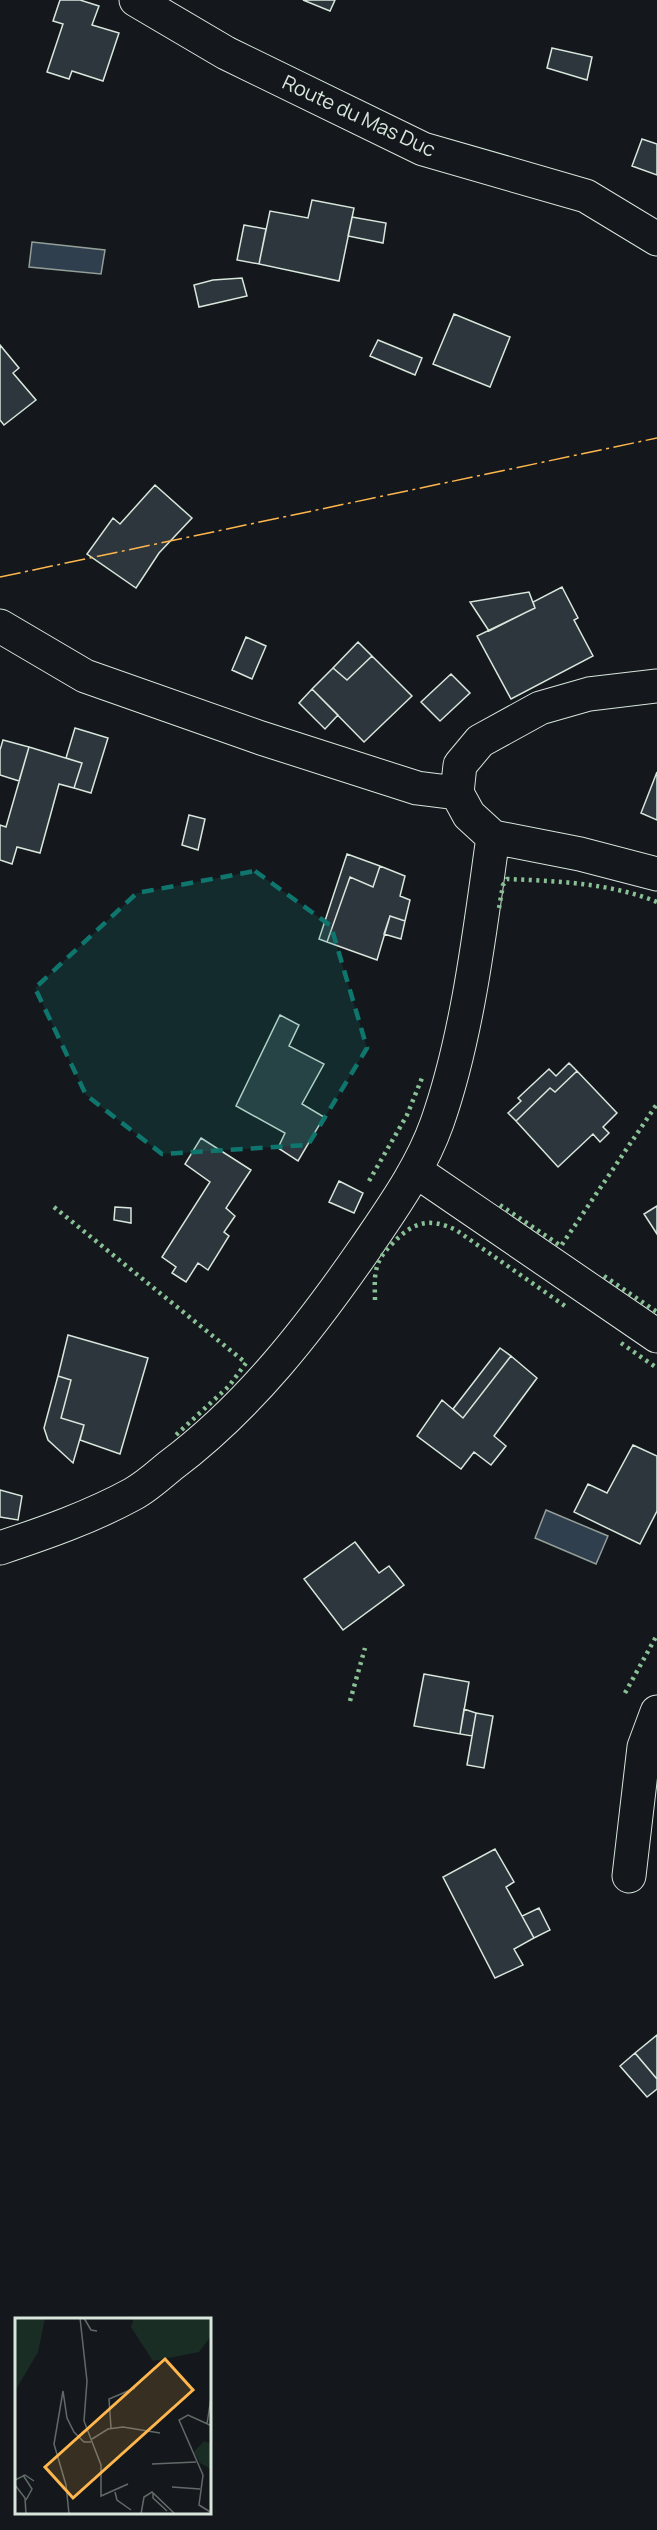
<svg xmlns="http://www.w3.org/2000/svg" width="657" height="2530" font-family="Manrope,sans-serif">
<rect width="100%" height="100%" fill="#14181c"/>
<!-- water -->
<path fill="#2f3f4d" stroke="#939e99" stroke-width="1.5" d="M32 242 105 250 101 274 29 267Z
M546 1510 608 1536 596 1564 535 1538Z"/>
<!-- building -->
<path fill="#2c363c" stroke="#d8e6dc" stroke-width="1.5" d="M60 0H80L99 6 92 25 119 33 103 81 72 71 69 79 47 72 63 24 53 21Z
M303 0H335L330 11Z
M552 48 592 57 587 80 547 68Z
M642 139 657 144V175L632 166Z
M312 200 354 208 339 281 259 264 270 211 308 218Z
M352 217 386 223 383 243 348 236Z
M244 225 266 229 259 264 237 260Z
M242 278 247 296 199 307 194 285 213 280Z
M454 314 510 337 490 387 433 364Z
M378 340 422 358 415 375 370 356Z
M0 345 19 368 13 373 36 400 4 425 0 420Z
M155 485 192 518 159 553 136 588 87 554 113 518 120 524Z
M562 587 578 618 574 620 593 656 511 699 477 636 535 608 533 602Z
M529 592 535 608 489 631 470 602Z
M246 637 266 646 252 679 232 670Z
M358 642 372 656 347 680 333 668Z
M372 656 412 696 364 742 312 689 333 668 347 680Z
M451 674 470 693 440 721 421 702Z
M312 689 338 715 325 729 299 703Z
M75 728 108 738 91 793 74 788 82 763 66 758Z
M3 740 29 747 19 781 0 775V750Z
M29 747 82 763 74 788 59 784 40 853 17 847 12 864 0 860V825L6 827Z
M657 772V820L641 813Z
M189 815 205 819 198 850 182 845Z
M347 854 380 866 373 887 350 877 327 942 319 939Z
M380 866 405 876 400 896 410 900 405 921 390 916 377 960 327 942 350 877 373 887Z
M390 916 405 921 401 939 384 934Z
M280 1015 299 1025 289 1046 324 1064 302 1104 324 1117 298 1161 278 1148 285 1133 236 1106Z
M569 1063 577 1071 555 1092 550 1088 516 1121 508 1113 521 1101 518 1098 549 1069 556 1076Z
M577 1071 617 1113 603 1127 609 1133 600 1142 593 1134 558 1167 516 1121 550 1088 555 1092Z
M201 1138 251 1170 226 1208 235 1216 224 1232 229 1236 208 1270 198 1263 186 1282 172 1273 176 1267 162 1257 210 1182 185 1164Z
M339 1181 363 1193 354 1213 329 1202Z
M657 1206V1234L644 1214Z
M115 1207 131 1208V1223L114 1220Z
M68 1335 148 1358 120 1454 80 1440 84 1425 61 1418 71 1380 58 1376Z
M500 1348 511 1356 463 1418 453 1409Z
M511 1356 537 1378 494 1436 506 1446 491 1465 474 1452 461 1469 417 1436 442 1400 463 1418Z
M58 1376 71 1380 61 1418 84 1425 73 1463 48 1440 44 1428Z
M633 1445 657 1456V1511L640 1544 574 1512 588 1484 607 1493Z
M0 1490 22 1496 18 1520 0 1517Z
M355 1542 379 1573 389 1566 404 1585 343 1630 304 1579Z
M424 1674 469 1682 460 1734 414 1726Z
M464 1709 476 1713 472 1736 460 1734Z
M476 1713 493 1716 484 1768 467 1765Z
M495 1849 514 1882 506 1887 534 1938 514 1949 523 1965 495 1978 443 1877Z
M539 1908 550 1930 534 1938 522 1916Z
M657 2035V2079L635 2053Z
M635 2053 657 2079V2089L647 2097 620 2066Z"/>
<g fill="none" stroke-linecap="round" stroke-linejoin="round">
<!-- minor casing -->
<g stroke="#d8e6dc" stroke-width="35">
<path id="minor" d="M136 0 226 53 423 149 586 196 657 239
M0 626 85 676 261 738 417 788 457 793
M457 793 460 765 480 741 540 708 589 694 657 686
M457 793 469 815 493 837 580 854 657 874
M416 1171 657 1336
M0 1548C45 1533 91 1517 133 1494 146 1487 158 1476 170 1466 249 1407 310 1328 366 1247 393 1207 421 1168 437 1123 468 1035 480 929 493 837
M629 1876 644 1747 657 1712"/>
</g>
<!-- minor -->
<use href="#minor" stroke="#14181c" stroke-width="33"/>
<!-- hedge -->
<path stroke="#8ac095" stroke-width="4.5" stroke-dasharray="3 4.5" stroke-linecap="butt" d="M499 908 503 885 507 879C556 881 611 883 657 902
M369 1181 407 1115 422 1078
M500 1205 561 1246 657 1104
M54 1207 246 1363 229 1386 176 1435
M604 1276 657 1312
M375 1300C375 1290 374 1280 376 1271 378 1259 385 1251 393 1243 413 1222 429 1217 456 1230L565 1306
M621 1343 657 1368
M625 1693 657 1635
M350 1701 365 1648"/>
<!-- power -->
<path stroke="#ffb74d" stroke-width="1.5" stroke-dasharray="21 4.5 3 4.5" stroke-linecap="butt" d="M0 577 657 438"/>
</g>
<!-- marked area -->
<path fill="#0f766e" fill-opacity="0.2" stroke="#0f766e" stroke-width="4.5" stroke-dasharray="12 8" stroke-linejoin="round" d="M255 871 331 926 367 1048 308 1145 162 1154 86 1095 35 988 137 893Z"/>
<g text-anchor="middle" stroke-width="4.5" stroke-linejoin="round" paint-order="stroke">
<!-- street labels -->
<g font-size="20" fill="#d8e6dc" stroke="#14181c">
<text transform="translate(359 116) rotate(25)" y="7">Route du Mas Duc</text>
</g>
</g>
<!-- overview -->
<g transform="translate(15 2318)">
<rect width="196" height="196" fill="#14181c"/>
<path d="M0 0H30L23 34 0 73ZM119 0H196V18L184 34 138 43 116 9ZM189 123 196 126V151L185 145 179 134Z" fill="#1a2d24"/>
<path fill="none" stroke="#626a69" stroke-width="1.5" d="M65 0 72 63 69 103 86 147V178L113 166M69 0 76 12 82 13M192 106 196 80M197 108 173 97 164 102 188 157 184 187 197 195M96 110 94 81 120 70M77 121 93 111 108 109 145 115M137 146 181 144M8 157 17 171 11 182M0 162 10 157 19 163M0 167 10 180 11 196M157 169 185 171M100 174 102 182 116 192M138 175V180L152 193M54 196 51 167 39 126 48 73 52 100 59 114 69 124H76M126 196 129 179 137 174 160 196"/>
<path fill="#ffb74d" fill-opacity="0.15" stroke="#ffb74d" stroke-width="3" d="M150 41 178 72 58 180 30 149Z"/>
<rect width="196" height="196" fill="none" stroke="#d8e6dc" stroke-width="3"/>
</g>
</svg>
